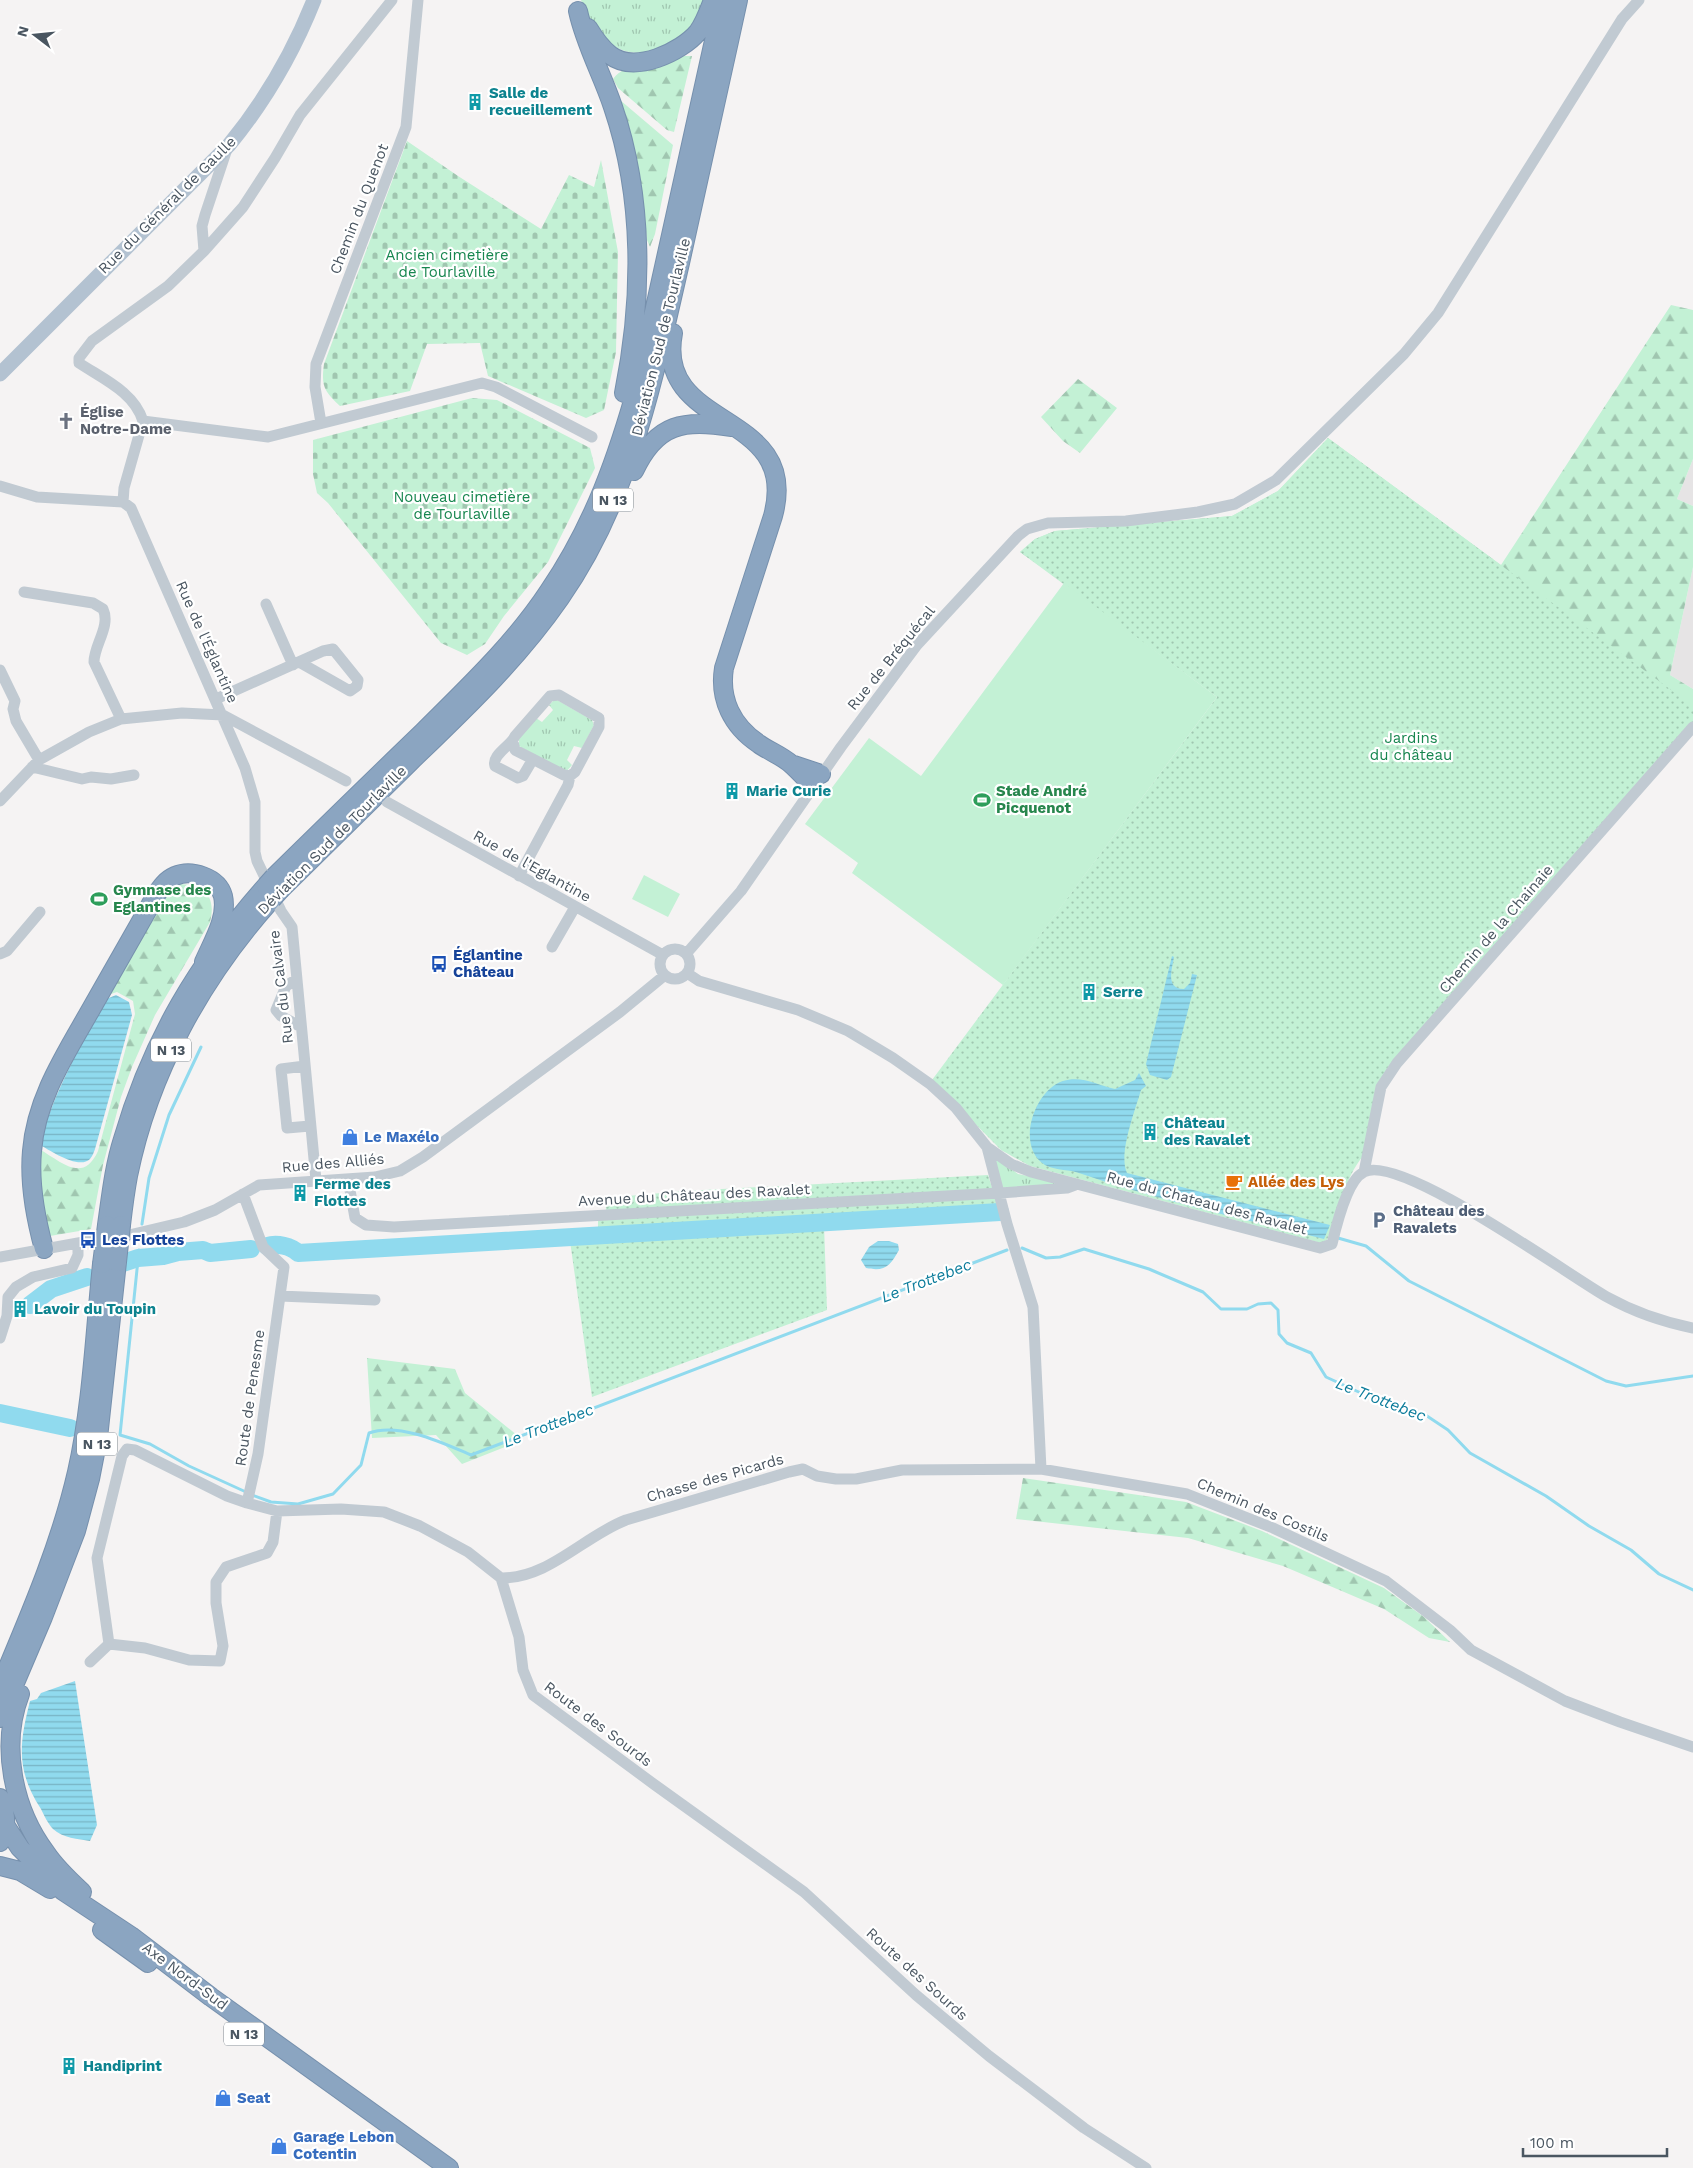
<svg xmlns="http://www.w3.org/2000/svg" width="1693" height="2168" font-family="'Work Sans',sans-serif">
<defs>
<pattern id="grass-tufts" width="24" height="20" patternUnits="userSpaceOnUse" patternTransform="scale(1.25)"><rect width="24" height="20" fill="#c3f1d5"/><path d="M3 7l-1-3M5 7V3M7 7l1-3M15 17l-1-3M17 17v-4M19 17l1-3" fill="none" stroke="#a0c6b0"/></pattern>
<pattern id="forest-firs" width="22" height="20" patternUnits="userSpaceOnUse" patternTransform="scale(1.25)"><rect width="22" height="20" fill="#c3f1d5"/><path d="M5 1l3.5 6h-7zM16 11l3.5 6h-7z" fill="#a0c6b0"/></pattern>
<pattern id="cemetery-stones" width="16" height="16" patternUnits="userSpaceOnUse" patternTransform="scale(1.25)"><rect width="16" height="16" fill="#c3f1d5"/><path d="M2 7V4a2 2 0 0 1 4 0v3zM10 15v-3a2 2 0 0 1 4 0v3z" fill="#a0c6b0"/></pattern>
<pattern id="park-dots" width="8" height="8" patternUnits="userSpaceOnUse" patternTransform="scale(1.25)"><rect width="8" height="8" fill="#c3f1d5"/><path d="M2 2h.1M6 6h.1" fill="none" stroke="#a0c6b0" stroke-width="1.8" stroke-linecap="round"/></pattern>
<pattern id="water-rules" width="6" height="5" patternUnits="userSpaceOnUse" patternTransform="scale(1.25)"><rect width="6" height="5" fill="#90daee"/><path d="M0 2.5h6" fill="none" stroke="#78b4c4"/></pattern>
</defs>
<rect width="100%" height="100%" fill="#f5f3f3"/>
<!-- education -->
<path fill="#e6e4e5" d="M1693 459V506L1677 499Z
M1693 567V689L1670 675Z"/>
<!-- grass -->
<path fill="url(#grass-tufts)" d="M581 0H704C696 23 683 40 659 49 618 63 595 36 581 0Z
M557 700 592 720 594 725 582 748 574 746 567 760 572 765 566 772 519 746V738L536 718 542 722 553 710 549 705 553 701Z
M994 1156 1018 1174 1053 1181 1058 1184 1001 1188Z"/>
<!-- forest -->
<path fill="url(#forest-firs)" d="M682 56H692L674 132 667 130 618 88 613 79C625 62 661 60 682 56Z
M620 100 673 145 655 234 650 247 647 240 639 172Z
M1671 305 1693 310V459L1677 499 1693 506V567L1670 675 1693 689V727L1441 744 1064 583 1020 552 1035 539 1055 531 1232 516 1278 491 1328 438 1501 565Z
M1078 379 1117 408 1080 453 1063 441 1041 417Z
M179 884C203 885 217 895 210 922L155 1015 132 1067 121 1097 103 1165 91 1229 50 1236C36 1223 39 1169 39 1149 62 1162 83 1184 98 1151L135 1014 133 1001 117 992 102 997 166 890Z
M367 1358 455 1369 465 1393 523 1440 462 1464 436 1435 372 1438Z
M1023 1478 1186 1502 1262 1531 1384 1588 1424 1617 1450 1642 1429 1638 1384 1609 1283 1566 1188 1538 1016 1519Z"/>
<!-- cemetery -->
<path fill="url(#cemetery-stones)" d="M407 141 458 176 541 229 569 175 594 187 601 160 618 252 616 352 604 410 586 418 488 376 480 343 427 344 410 391 340 406C324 391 321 386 324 364Z
M472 398 497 400 590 448 595 468 548 562 504 616 485 644 467 655 441 643 328 503 317 493 313 474V440Z"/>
<!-- park -->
<path fill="url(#park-dots)" d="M1328 438 1693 706V727L1381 1087 1367 1152C1347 1170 1337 1215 1327 1240L1321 1243 1030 1166 1001 1150 932 1080 1217 697 1020 552 1035 539 1055 531 1232 516 1278 491Z
M988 1175 1000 1212 824 1225 827 1310 592 1397 570 1241 598 1235V1220L607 1219 605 1198 684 1191Z"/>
<!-- pitch -->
<path fill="#c3f1d5" d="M1064 583 1217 697 1003 985 852 873 858 863 805 824 869 738 921 776Z
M644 875 680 894 668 917 632 899Z"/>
<!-- water -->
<path fill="url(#water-rules)" d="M1172 956 1174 957C1172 969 1165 989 1184 989L1190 983 1192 974 1197 975 1171 1077 1167 1080 1150 1075 1146 1064Z
M116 995 129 1002 132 1015 95 1149C94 1152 92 1157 90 1159 79 1170 51 1151 40 1145 52 1094 81 1047 104 1000Z
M1139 1073 1146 1086 1141 1090C1135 1111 1118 1154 1127 1173L1330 1225 1324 1239C1243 1219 1161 1201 1082 1174 1070 1169 1057 1171 1045 1165 1015 1147 1034 1090 1063 1081 1081 1075 1098 1085 1115 1089L1135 1080Z
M878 1241H889L898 1244 899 1250C890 1266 885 1272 866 1268L861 1260 869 1247Z
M75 1681 97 1825 90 1841C78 1839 63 1838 53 1829 48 1824 44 1815 41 1809 16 1771 19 1744 30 1701L37 1699 41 1693Z"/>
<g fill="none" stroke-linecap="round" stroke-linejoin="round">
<!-- stream -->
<path stroke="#90daee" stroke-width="3" d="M142 1224 149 1178 169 1115 201 1047
M1338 1238 1366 1246 1409 1281 1606 1381 1626 1386 1693 1376
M1022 1248 1046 1258 1060 1257 1084 1249 1149 1269 1203 1292 1221 1309H1247L1258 1304 1271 1303 1278 1310 1279 1334 1287 1343 1311 1353 1326 1377 1374 1399 1424 1414 1448 1430 1470 1453 1546 1496 1589 1526 1631 1550 1659 1574 1693 1590
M139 1250 120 1435 150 1444 189 1466 246 1492
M252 1495 271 1502 298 1504 333 1494 361 1465 369 1433C399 1422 443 1443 471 1455L1007 1250"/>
<!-- river -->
<path stroke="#90daee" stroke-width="18" d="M267 1246C277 1243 291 1246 298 1253L1000 1212
M123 1263 138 1258 163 1256 178 1252 203 1250 210 1253 251 1249
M30 1305 51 1289 87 1277
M0 1413 70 1428"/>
<!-- highway casing -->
<g stroke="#7690ad" stroke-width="20">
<path id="highway" d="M578 11C585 44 602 74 613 107 644 198 643 299 624 393
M588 28C594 38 601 48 610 55 635 74 681 52 698 32 705 22 709 11 713 0
M673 333C654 432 802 409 773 516L724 668C719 699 732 726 759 744 769 751 782 756 791 764 799 771 806 779 813 786
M634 471C657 422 684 420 732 427
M794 765 821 774
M274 877C323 829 373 780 423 732 468 687 514 644 549 591 594 525 618 456 639 380L723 0
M281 889C324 847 367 804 410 762 464 710 517 660 560 598 630 498 653 380 680 263 699 176 719 88 738 0
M107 1225C111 1197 114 1167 123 1139 152 1040 198 963 266 886
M121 1225C123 1208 125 1192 128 1176 149 1072 202 977 272 899
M44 1249C35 1216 29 1184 32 1151 36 1099 65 1055 90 1011 112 972 134 933 156 895 161 887 166 880 175 876 191 869 218 877 223 896 228 918 212 943 204 962
M0 1686C29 1617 60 1546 77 1472 92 1406 95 1332 102 1264
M20 1694C0 1746 13 1809 46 1853 56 1868 69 1880 82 1892
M0 1718 43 1617 76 1531 90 1479 98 1438 117 1262
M0 1798C6 1813 8 1828 0 1842
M5 1825 20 1848 63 1891 131 1936 211 1997 449 2168
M0 1866 20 1871 50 1889
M102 1930 148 1963"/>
</g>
<!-- minor -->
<path stroke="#c1cad2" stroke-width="11" d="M392 0 300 115 275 158 243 207 204 251 168 286 92 341 79 358V363C103 379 134 392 143 421L268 437 482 383 496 387 592 437
M204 251 202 226 205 215 228 146
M321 423 315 387 316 364 406 127 418 0
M0 486 37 497 123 502 131 508 245 768 255 802V852L257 861 281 911 292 927 316 1180
M123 502 124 488 143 421
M24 592 93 603 103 609C111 626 94 645 94 662L121 719
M266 604 293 665
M0 670 15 701 13 709 16 721 39 760
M216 699 323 651 333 649 358 680 357 686 350 691 299 662
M513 742 515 750 564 775 570 776 575 772 599 727V718L559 695 550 696 515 736C511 746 491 755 495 766L518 778 523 776 533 759
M32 767 82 779 91 777 111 779 134 775
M0 801 39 760 89 732 121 719 182 713 223 715 346 781
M387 802 663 955
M519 876 568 785 570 776
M552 947 575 907
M660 964a15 15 0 1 1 30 0a15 15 0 1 1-30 0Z
M0 954 7 951 40 912
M686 954 741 891 841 747 917 645 1018 536 1027 529 1048 523 1126 521 1198 512 1235 504 1276 480 1404 354 1438 313 1622 19 1639 0
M687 973 699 981 798 1010 848 1031 893 1058 930 1084 956 1108 987 1147 1011 1164 1031 1172 1320 1248 1332 1244C1336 1227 1347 1180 1364 1172 1400 1153 1568 1275 1607 1297 1634 1312 1663 1322 1693 1328
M297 979 286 986 276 1010 281 1016 301 1027
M305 1066 281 1069 287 1128 310 1126
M987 1147 1007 1224 1033 1307 1041 1469
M1364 1172 1381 1087 1397 1063 1693 727
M348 1179 355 1218 366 1225 394 1227 1000 1193 1067 1188 1075 1185
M243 1194 263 1247 284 1267 258 1454 247 1503
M129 1235 184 1222 215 1210 259 1185 375 1177 400 1171 423 1157 620 1012 665 975
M0 1257 89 1241
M280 1296 375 1300
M0 1338 7 1316 8 1297 16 1287 33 1277 72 1268 78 1255V1243
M501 1578C548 1579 584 1536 626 1520L789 1472 803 1469 817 1476 836 1479H856L902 1470 1041 1469 1187 1494 1273 1528 1386 1581 1450 1630 1471 1650 1565 1701 1620 1722 1693 1747
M109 1644 97 1558 122 1456 127 1449 135 1450 227 1496 247 1503 277 1511 341 1509 384 1512 420 1526 468 1552 501 1578 519 1637 523 1670 533 1695 655 1785 804 1892 916 1995 989 2056 1084 2128 1146 2168
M90 1662 109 1644 145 1648 189 1660 220 1661 223 1646 216 1603V1582L226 1567 267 1553 273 1542 277 1511"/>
<!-- major -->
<path stroke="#b3c2d1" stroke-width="15" d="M0 374 229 145C265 101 293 53 314 0"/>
<!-- highway -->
<use href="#highway" stroke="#8ba5c1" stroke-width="18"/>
<!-- highway-bridge casing -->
<g stroke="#7690ad" stroke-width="20" stroke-linecap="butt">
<path id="highway-bridge" d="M266 886 274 877
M272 899 281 889
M117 1262 121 1225
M102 1264 107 1225"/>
</g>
<!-- highway-bridge -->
<use href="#highway-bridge" stroke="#8ba5c1" stroke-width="18"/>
</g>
<!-- icons -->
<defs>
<g id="building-bare" transform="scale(1.35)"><path d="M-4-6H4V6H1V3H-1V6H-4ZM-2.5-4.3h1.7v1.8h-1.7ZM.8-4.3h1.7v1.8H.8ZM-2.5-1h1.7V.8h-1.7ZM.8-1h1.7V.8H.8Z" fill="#0f9aa8" stroke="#fff" stroke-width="2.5" paint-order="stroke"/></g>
<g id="church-bare" transform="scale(1.35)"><path d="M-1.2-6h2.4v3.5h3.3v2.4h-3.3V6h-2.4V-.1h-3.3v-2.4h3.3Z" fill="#6b7280" stroke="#fff" stroke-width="2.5" paint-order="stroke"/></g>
<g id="stadium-bare" transform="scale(1.35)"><path d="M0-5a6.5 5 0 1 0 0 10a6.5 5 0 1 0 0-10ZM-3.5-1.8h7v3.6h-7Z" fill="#2e9e5b" stroke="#fff" stroke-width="2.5" paint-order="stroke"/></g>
<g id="bus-bare" transform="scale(1.35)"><path d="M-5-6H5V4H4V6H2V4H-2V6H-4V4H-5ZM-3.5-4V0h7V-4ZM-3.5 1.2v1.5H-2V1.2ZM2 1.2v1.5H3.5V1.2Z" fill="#1a4fb4" stroke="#fff" stroke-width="2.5" paint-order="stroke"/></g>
<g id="shop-bare" transform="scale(1.35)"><path d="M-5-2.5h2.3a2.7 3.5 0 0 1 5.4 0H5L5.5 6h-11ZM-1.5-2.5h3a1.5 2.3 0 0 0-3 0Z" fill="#3f7fe0" stroke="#fff" stroke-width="2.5" paint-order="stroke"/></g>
<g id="cafe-bare" transform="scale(1.35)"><path d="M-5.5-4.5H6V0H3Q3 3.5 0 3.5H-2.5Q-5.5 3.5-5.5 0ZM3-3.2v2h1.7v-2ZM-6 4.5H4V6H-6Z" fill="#e8710a" stroke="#fff" stroke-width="2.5" paint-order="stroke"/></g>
<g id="parking-bare" transform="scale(1.35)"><path d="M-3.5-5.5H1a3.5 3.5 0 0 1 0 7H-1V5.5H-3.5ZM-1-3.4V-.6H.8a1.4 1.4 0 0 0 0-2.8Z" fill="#5c6f8a" stroke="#fff" stroke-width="2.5" paint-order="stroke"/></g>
</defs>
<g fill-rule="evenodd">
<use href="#building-bare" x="475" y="102"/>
<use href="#church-bare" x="66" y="421"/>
<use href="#building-bare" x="732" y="791"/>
<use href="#stadium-bare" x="982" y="800"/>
<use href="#stadium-bare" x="99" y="899"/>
<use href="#bus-bare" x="439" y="964"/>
<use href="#building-bare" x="1089" y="992"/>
<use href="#building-bare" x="1150" y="1132"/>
<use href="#shop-bare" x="350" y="1137"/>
<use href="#cafe-bare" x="1234" y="1182"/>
<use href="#building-bare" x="300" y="1193"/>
<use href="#parking-bare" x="1379" y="1220"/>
<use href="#bus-bare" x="88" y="1240"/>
<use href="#building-bare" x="20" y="1309"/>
<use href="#building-bare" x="69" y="2066"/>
<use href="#shop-bare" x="223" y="2098"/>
<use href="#shop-bare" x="279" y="2146"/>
</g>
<g text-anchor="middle" stroke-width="4.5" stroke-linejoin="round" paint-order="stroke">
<!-- shield labels -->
<g fill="#fff" stroke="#808990" stroke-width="1">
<rect x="593" y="488.5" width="40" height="23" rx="4"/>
<rect x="151" y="1038.5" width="40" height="23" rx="4"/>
<rect x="77" y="1432.5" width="40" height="23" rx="4"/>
<rect x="224" y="2022.5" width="40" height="23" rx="4"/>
</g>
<g font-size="14" font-weight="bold" fill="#4a5661">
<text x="613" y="505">N 13</text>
<text x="171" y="1055">N 13</text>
<text x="97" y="1449">N 13</text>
<text x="244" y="2039">N 13</text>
</g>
<!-- culture labels -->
<g font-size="15" font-weight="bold" fill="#0d838f" stroke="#fff" text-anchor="start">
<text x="489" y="98">Salle de<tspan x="489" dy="17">recueillement</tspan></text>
<text x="746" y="796">Marie Curie</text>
<text x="1103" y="997">Serre</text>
<text x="1164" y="1128">Château<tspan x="1164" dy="17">des Ravalet</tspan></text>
<text x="314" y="1189">Ferme des<tspan x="314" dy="17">Flottes</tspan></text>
<text x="34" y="1314">Lavoir du Toupin</text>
<text x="83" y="2071">Handiprint</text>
</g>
<!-- street labels -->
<g font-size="15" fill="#4a5661" stroke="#fff">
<text transform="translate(167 205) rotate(-45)" y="5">Rue du Général de Gaulle</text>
<text transform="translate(359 209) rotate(-69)" y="5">Chemin du Quenot</text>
<text transform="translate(661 337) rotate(-76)" y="5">Déviation Sud de Tourlaville</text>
<text transform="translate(207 642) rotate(66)" y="5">Rue de l'Églantine</text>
<text transform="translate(891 658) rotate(-51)" y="5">Rue de Bréquécal</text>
<text transform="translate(332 840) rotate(-45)" y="5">Déviation Sud de Tourlaville</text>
<text transform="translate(532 866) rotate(29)" y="5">Rue de l'Eglantine</text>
<text transform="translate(1496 929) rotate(-49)" y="5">Chemin de la Chainaie</text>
<text transform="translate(281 987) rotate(-97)" y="5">Rue du Calvaire</text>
<text transform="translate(333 1163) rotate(-5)" y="5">Rue des Alliés</text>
<text transform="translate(694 1195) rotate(-3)" y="5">Avenue du Château des Ravalet</text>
<text transform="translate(1207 1203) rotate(15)" y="5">Rue du Chateau des Ravalet</text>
<text transform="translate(250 1398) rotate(-82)" y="5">Route de Penesme</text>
<text transform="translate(715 1478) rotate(-16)" y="5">Chasse des Picards</text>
<text transform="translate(1263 1510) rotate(23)" y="5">Chemin des Costils</text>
<text transform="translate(598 1724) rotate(37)" y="5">Route des Sourds</text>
<text transform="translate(917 1974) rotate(42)" y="5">Route des Sourds</text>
<text transform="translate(185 1976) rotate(37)" y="5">Axe Nord-Sud</text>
</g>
<!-- park labels -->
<g font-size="15" fill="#17864f" stroke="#fff">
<text x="447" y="260">Ancien cimetière<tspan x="447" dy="17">de Tourlaville</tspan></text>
<text x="462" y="502">Nouveau cimetière<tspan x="462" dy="17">de Tourlaville</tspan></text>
<text x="1411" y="743">Jardins<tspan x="1411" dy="17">du château</tspan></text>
</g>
<!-- worship labels -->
<g font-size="15" font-weight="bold" fill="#5b616d" stroke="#fff" text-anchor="start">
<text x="80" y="417">Église<tspan x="80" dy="17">Notre-Dame</tspan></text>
</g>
<!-- leisure labels -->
<g font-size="15" font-weight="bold" fill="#27864d" stroke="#fff" text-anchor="start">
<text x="996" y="796">Stade André<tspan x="996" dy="17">Picquenot</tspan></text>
<text x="113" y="895">Gymnase des<tspan x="113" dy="17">Eglantines</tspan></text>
</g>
<!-- transit labels -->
<g font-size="15" font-weight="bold" fill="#164399" stroke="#fff" text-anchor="start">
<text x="453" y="960">Églantine<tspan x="453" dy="17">Château</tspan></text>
<text x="102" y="1245">Les Flottes</text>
</g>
<!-- shop labels -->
<g font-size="15" font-weight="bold" fill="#366cbe" stroke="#fff" text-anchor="start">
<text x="364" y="1142">Le Maxélo</text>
<text x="237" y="2103">Seat</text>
<text x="293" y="2142">Garage Lebon<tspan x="293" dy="17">Cotentin</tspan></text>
</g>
<!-- food labels -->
<g font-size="15" font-weight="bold" fill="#c56008" stroke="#fff" text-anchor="start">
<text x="1248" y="1187">Allée des Lys</text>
</g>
<!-- service labels -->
<g font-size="15" font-weight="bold" fill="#4e5e75" stroke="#fff" text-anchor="start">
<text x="1393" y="1216">Château des<tspan x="1393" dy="17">Ravalets</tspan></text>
</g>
<!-- water labels -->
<g font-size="16" font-style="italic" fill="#0c7c9b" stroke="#fff">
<text transform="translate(926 1280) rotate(-21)" y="6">Le Trottebec</text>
<text transform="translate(1381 1399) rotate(21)" y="6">Le Trottebec</text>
<text transform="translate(548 1425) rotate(-21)" y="6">Le Trottebec</text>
</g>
</g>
<!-- north arrow -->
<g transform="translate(35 35) rotate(286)" stroke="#ffffff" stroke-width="4" paint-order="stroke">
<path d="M0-4L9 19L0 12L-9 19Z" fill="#4a5661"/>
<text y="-8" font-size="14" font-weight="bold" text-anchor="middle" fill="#4a5661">N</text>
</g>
<!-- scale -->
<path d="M1523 2148v8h144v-8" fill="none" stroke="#4a5661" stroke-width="2.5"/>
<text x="1530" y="2148" font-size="15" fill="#4a5661" stroke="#ffffff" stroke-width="4" paint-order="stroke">100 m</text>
</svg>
